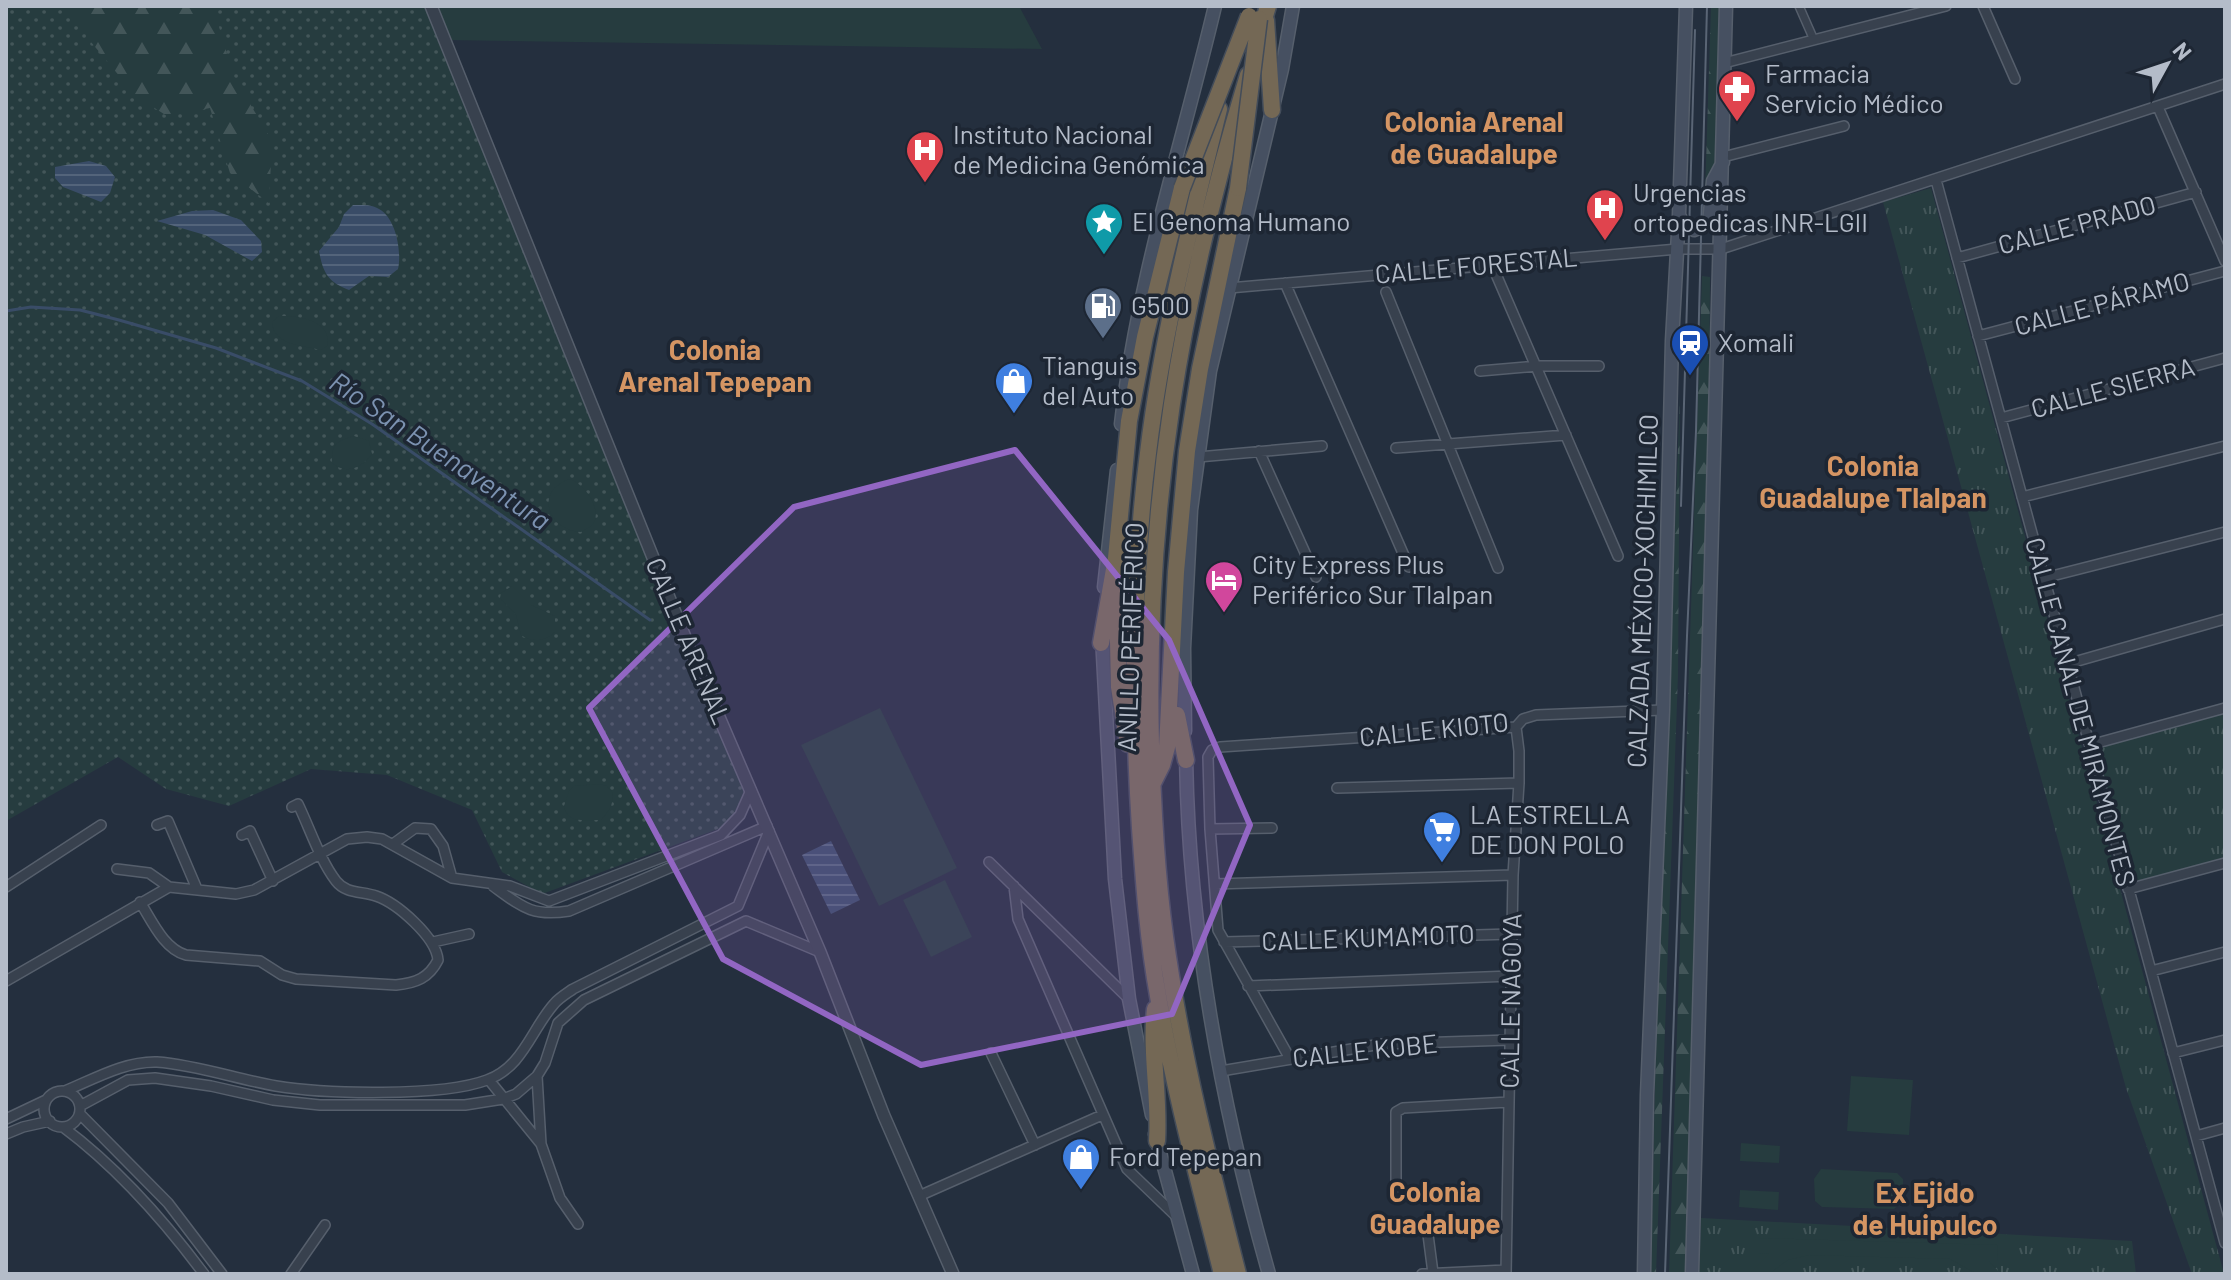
<svg xmlns="http://www.w3.org/2000/svg" width="2231" height="1280" font-family="Barlow,sans-serif">
<defs>
<pattern id="grass-dots" width="8" height="8" patternUnits="userSpaceOnUse" patternTransform="scale(2)"><rect width="8" height="8" fill="#263c3f"/><path d="M2 2h.1M6 6h.1" fill="none" stroke="#435659" stroke-width="1.8" stroke-linecap="round"/></pattern>
<pattern id="forest-firs" width="22" height="20" patternUnits="userSpaceOnUse" patternTransform="scale(2)"><rect width="22" height="20" fill="#263c3f"/><path d="M5 1l3.5 6h-7zM16 11l3.5 6h-7z" fill="#435659"/></pattern>
<pattern id="park-tufts" width="24" height="20" patternUnits="userSpaceOnUse" patternTransform="scale(2)"><rect width="24" height="20" fill="#263c3f"/><path d="M3 7l-1-3M5 7V3M7 7l1-3M15 17l-1-3M17 17v-4M19 17l1-3" fill="none" stroke="#435659"/></pattern>
<pattern id="water-rules" width="6" height="5" patternUnits="userSpaceOnUse" patternTransform="scale(2)"><rect width="6" height="5" fill="#394c67"/><path d="M0 2.5h6" fill="none" stroke="#53647b"/></pattern>
</defs>
<rect width="100%" height="100%" fill="#242f3e"/>
<!-- grass -->
<path fill="url(#grass-dots)" d="M6 6H426L697 681 744 791 729 825 542 894 502 872 472 810 387 775 311 769 229 806 166 789 118 757 6 821Z"/>
<!-- forest -->
<path fill="url(#forest-firs)" d="M66 6H213L233 75 272 141 269 203 230 173 210 108 167 116 136 96 91 42 73 12Z
M1711 6H1725L1721 159 1704 226Z
M1702 276 1710 277 1708 528 1686 1274H1669Z
M1680 397 1678 675 1656 1274H1651L1657 986Z"/>
<!-- park -->
<path fill="url(#park-tufts)" d="M1931 188 2224 1274H2192L2126 1088 1883 202Z
M2225 712V859L2131 884 2095 746Z
M1701 1218 2132 1241 2136 1274H1699Z"/>
<!-- pitch -->
<path fill="#263c3f" d="M432 6H1019L1042 49 445 40Z
M279 316C299 315 333 321 327 346L321 350C302 345 274 346 272 322Z
M354 436 369 441 372 454C361 468 347 475 332 463 332 444 335 442 354 436Z
M569 479C584 483 603 509 593 524 592 526 583 531 581 532 548 530 534 492 569 479Z
M512 586 531 605 555 616V632C546 641 532 643 521 635L516 615 500 598 501 593Z
M880 708 957 868 879 906 801 745Z
M599 784 607 786 612 792C614 805 609 811 601 820 585 819 568 825 564 806L569 791 574 786Z
M945 880 972 937 931 957 903 900Z
M1851 1076 1913 1080 1909 1135 1847 1131Z
M1741 1143 1780 1146 1779 1163 1740 1161Z
M1821 1169 1897 1173 1903 1179V1201L1894 1209 1822 1207 1815 1201 1814 1179Z
M1740 1190 1779 1192 1778 1210 1739 1207Z
M1758 1238 1998 1245 1997 1261H1989L2001 1274H1977L1950 1259 1809 1255 1788 1260 1769 1274H1749L1769 1254 1758 1253Z"/>
<!-- water -->
<path fill="url(#water-rules)" d="M89 161 106 166 115 177 110 193 101 202 63 187 55 178V167Z
M353 205C361 205 372 204 379 209 396 218 402 252 398 269L388 277 369 276 349 290C328 282 323 273 319 251L339 227 344 214Z
M213 210 241 220 261 241 262 252 252 261 205 235 157 221 192 211Z
M831 841 860 900 831 914 802 855Z"/>
<g fill="none" stroke-linecap="round" stroke-linejoin="round">
<!-- stream -->
<path stroke="#394c67" stroke-width="3" d="M6 311 31 307 80 310 119 320 216 348 302 381 372 424 650 620"/>
<!-- pedestrian casing -->
<g stroke="#565f6c" stroke-width="10">
<path id="pedestrian" d="M1799 6 1814 40"/>
</g>
<!-- minor casing -->
<g stroke="#565f6c" stroke-width="12">
<path id="minor" d="M1983 6 2015 79
M1724 63 1946 6
M2158 107 2225 261
M1723 157 1844 126
M1936 180 2225 1243
M1957 258 2196 192
M1492 265 1618 556
M1285 283 1409 567
M1229 288 1678 249H1721L2225 84
M1386 292 1498 568
M1978 336 2225 271
M1480 371 1537 366H1599
M2001 418 2225 358
M1396 448 1566 435
M1259 451 1316 577
M1198 457 1322 446
M2022 497 2225 446
M2044 578 2225 532
M2067 664 2225 619
M2090 745 2225 708
M1337 788 1519 783
M157 825 168 821 197 889
M1210 829 1272 828
M242 835 250 831 273 881
M393 844 415 828 431 829 443 846 452 878
M989 862 1129 999
M117 869 149 873 169 887
M1215 884 1513 875
M493 886C522 907 532 917 569 911L767 826
M1014 886 1018 919 1127 1169 1178 1218
M6 887 101 825
M2128 889 2225 863
M140 902C152 921 164 949 186 955L260 961 282 975 296 979 396 985C416 983 429 978 438 960 436 937 397 903 376 896 362 891 346 894 336 881 320 860 310 829 298 804L292 807
M433 942 469 934
M1224 942 1512 934
M2151 971 2225 952
M6 981 169 887 236 894 254 890 347 839 367 837 382 839 452 878 510 886 549 901 721 835 740 815 751 790
M1248 986 1511 976
M991 1053 1035 1145
M2173 1053 2225 1040
M1289 1057 1218 930 1210 829 1208 757 1212 750 1220 747 1516 727 1523 719 1536 715 1663 710
M1221 1071 1381 1044 1510 1040
M537 1076 541 1144 560 1198 578 1224
M489 1080 541 1144
M65 1091C94 1079 125 1061 157 1062 197 1065 236 1079 276 1086 324 1094 442 1097 487 1080 523 1067 531 1030 554 1004 559 998 566 994 573 989L738 906 769 831
M44 1109a18 18 0 1 1 36 0a18 18 0 1 1-36 0Z
M80 1106 128 1080 155 1078 211 1086 273 1100 320 1105H465L503 1099 516 1094 537 1076 545 1063 558 1023 584 1000 746 921 820 952
M80 1114 168 1203 222 1274
M6 1119 46 1100
M63 1127C118 1168 163 1219 204 1274
M6 1134 23 1127 50 1121
M2196 1136 2225 1128
M919 1196 1102 1115
M1396 1199V1112L1403 1108 1509 1102
M1427 1227 1433 1273
M291 1274 325 1225
M1422 1274 1506 1270
M1506 1274 1513 875 1519 783V751L1516 727"/>
</g>
<!-- tertiary casing -->
<g stroke="#565f6c" stroke-width="14">
<path id="tertiary" d="M431 6 691 652 820 952 884 1116 953 1274"/>
</g>
<!-- secondary casing -->
<g stroke="#565f6c" stroke-width="15">
<path id="secondary" d="M1679 215 1683 223 1694 230 1709 224 1713 181 1723 162
M1121 424C1137 281 1182 145 1215 6
M1104 587 1117 470
M1102 637 1115 879 1129 999 1152 1115
M1185 731 1184 648 1191 510 1210 371 1282 69 1293 6
M1186 753C1188 929 1221 1105 1269 1274
M1155 1134 1193 1274
M1644 1274 1647 1095 1663 710 1672 341 1679 215 1686 6
M1692 1274 1726 6"/>
</g>
<!-- motorway casing -->
<g stroke="#434c59" stroke-width="19">
<path id="motorway" d="M1266 20 1272 110
M1260 33 1268 6
M1219 109C1191 222 1162 336 1148 453 1132 577 1132 703 1140 828 1144 884 1148 941 1158 996 1174 1090 1199 1182 1222 1274
M1117 596 1119 687 1128 744
M1101 643 1116 558 1129 421 1145 337 1182 188
M1177 715 1186 760
M1153 783 1162 765 1167 747 1176 572 1187 451 1200 369 1238 188
M1155 1009C1150 1053 1160 1097 1157 1141
M1238 1274C1211 1169 1184 1064 1168 957 1157 887 1153 815 1151 744 1145 509 1180 299 1248 75"/>
</g>
<!-- pedestrian -->
<use href="#pedestrian" stroke="#38414e" stroke-width="7"/>
<!-- minor -->
<use href="#minor" stroke="#38414e" stroke-width="9"/>
<!-- tertiary -->
<use href="#tertiary" stroke="#38414e" stroke-width="11"/>
<!-- secondary -->
<use href="#secondary" stroke="#465061" stroke-width="12"/>
<!-- motorway -->
<use href="#motorway" stroke="#746855" stroke-width="16"/>
<!-- tram -->
<path stroke="#5a6575" stroke-width="2" d="M1681 506 1695 30
M1665 1274 1687 636 1696 431 1707 6"/>
<!-- motorway-bridge casing -->
<g stroke="#434c59" stroke-width="19" stroke-linecap="butt">
<path id="motorway-bridge" d="M1182 188 1249 16
M1238 188 1259 19"/>
</g>
<!-- motorway-bridge -->
<use href="#motorway-bridge" stroke="#746855" stroke-width="16"/>
</g>
<!-- marked area -->
<path fill="#9266c3" fill-opacity="0.2" stroke="#9266c3" stroke-width="6" stroke-linejoin="round" d="M1015 450 1169 640 1250 825 1172 1014 921 1065 723 959 589 708 794 507Z"/>
<!-- icons -->
<defs>
<g id="pharmacy-pin" transform="scale(2)"><path d="M0 17L-7.5 6A9.5 9.5 0 1 1 7.5 6Z" fill="#e0444e" stroke="#1d2633"/><path d="M-2-6h4v4h4v4h-4v4h-4v-4h-4v-4h4Z" fill="#fff"/></g>
<g id="hospital-pin" transform="scale(2)"><path d="M0 17L-7.5 6A9.5 9.5 0 1 1 7.5 6Z" fill="#e0444e" stroke="#1d2633"/><path d="M-5-5h3v3.5h4V-5h3V5h-3V1.5h-4V5h-3Z" fill="#fff"/></g>
<g id="sight-pin" transform="scale(2)"><path d="M0 17L-7.5 6A9.5 9.5 0 1 1 7.5 6Z" fill="#0f9aa8" stroke="#1d2633"/><path d="M0-6L1.8-2.2L6-1.7L2.9 1.2L3.7 5.4L0 3.3L-3.7 5.4L-2.9 1.2L-6-1.7L-1.8-2.2Z" fill="#fff"/></g>
<g id="fuel-pin" transform="scale(2)"><path d="M0 17L-7.5 6A9.5 9.5 0 1 1 7.5 6Z" fill="#5c6f8a" stroke="#1d2633"/><path d="M-5.5-6h7V0h2V4h1.3V-2.5L3-4.5l.8-.8L6-3V5H2.5V1h-1V6h-7ZM-4.2-4.7v3.2H.2V-4.7Z" fill="#fff"/></g>
<g id="station-pin" transform="scale(2)"><path d="M0 17L-7.5 6A9.5 9.5 0 1 1 7.5 6Z" fill="#1a4fb4" stroke="#1d2633"/><path d="M-3-6H3Q5-6 5-4V2Q5 4 3 4L4.5 6H3L1.5 4h-3L-3 6H-4.5L-3 4Q-5 4-5 2V-4Q-5-6-3-6ZM-3.5-4v3h7v-3ZM-3.5 1v1.5H-2V1ZM2 1v1.5H3.5V1Z" fill="#fff"/></g>
<g id="shop-pin" transform="scale(2)"><path d="M0 17L-7.5 6A9.5 9.5 0 1 1 7.5 6Z" fill="#3f7fe0" stroke="#1d2633"/><path d="M-5-2.5h2.3a2.7 3.5 0 0 1 5.4 0H5L5.5 6h-11ZM-1.5-2.5h3a1.5 2.3 0 0 0-3 0Z" fill="#fff"/></g>
<g id="hotel-pin" transform="scale(2)"><path d="M0 17L-7.5 6A9.5 9.5 0 1 1 7.5 6Z" fill="#d1479c" stroke="#1d2633"/><path d="M-6-4.5h1.5V1H6V5H4.5V3h-9V5H-6ZM-4 0a1.8 1.8 0 1 1 3.6 0ZM.5 0V-2.5h3Q6-2.5 6 0Z" fill="#fff"/></g>
<g id="supermarket-pin" transform="scale(2)"><path d="M0 17L-7.5 6A9.5 9.5 0 1 1 7.5 6Z" fill="#3f7fe0" stroke="#1d2633"/><path d="M-6-5.5h2.5l.6 2H6L4.5 2H-2.5L-4.4-4H-6ZM-1.5 3.2a1.3 1.3 0 1 0 .1 0ZM3 3.2a1.3 1.3 0 1 0 .1 0Z" fill="#fff"/></g>
</defs>
<g fill-rule="evenodd">
<use href="#pharmacy-pin" x="1737" y="89"/>
<use href="#hospital-pin" x="925" y="150"/>
<use href="#hospital-pin" x="1605" y="208"/>
<use href="#sight-pin" x="1104" y="222"/>
<use href="#fuel-pin" x="1103" y="306"/>
<use href="#station-pin" x="1690" y="343"/>
<use href="#shop-pin" x="1014" y="381"/>
<use href="#hotel-pin" x="1224" y="580"/>
<use href="#supermarket-pin" x="1442" y="830"/>
<use href="#shop-pin" x="1081" y="1157"/>
</g>
<g text-anchor="middle" stroke-width="7" stroke-linejoin="round" paint-order="stroke">
<!-- poi labels -->
<g font-size="26" fill="#b4bcc9" stroke="#1d2633" text-anchor="start">
<text x="1765" y="83">Farmacia<tspan x="1765" dy="30">Servicio Médico</tspan></text>
<text x="953" y="144">Instituto Nacional<tspan x="953" dy="30">de Medicina Genómica</tspan></text>
<text x="1633" y="202">Urgencias<tspan x="1633" dy="30">ortopedicas INR-LGII</tspan></text>
<text x="1132" y="231">El Genoma Humano</text>
<text x="1131" y="315">G500</text>
<text x="1718" y="352">Xomali</text>
<text x="1042" y="375">Tianguis<tspan x="1042" dy="30">del Auto</tspan></text>
<text x="1252" y="574">City Express Plus<tspan x="1252" dy="30">Periférico Sur Tlalpan</tspan></text>
<text x="1470" y="824">LA ESTRELLA<tspan x="1470" dy="30">DE DON POLO</tspan></text>
<text x="1109" y="1166">Ford Tepepan</text>
</g>
<!-- street labels -->
<g font-size="26" fill="#b4bcc9" stroke="#1d2633">
<text transform="translate(2077 225) rotate(-15)" y="9">CALLE PRADO</text>
<text transform="translate(1476 266) rotate(-5)" y="9">CALLE FORESTAL</text>
<text transform="translate(2102 304) rotate(-15)" y="9">CALLE PÁRAMO</text>
<text transform="translate(2113 388) rotate(-15)" y="9">CALLE SIERRA</text>
<text transform="translate(1643 591) rotate(-88)" y="9">CALZADA MÉXICO-XOCHIMILCO</text>
<text transform="translate(1131 637) rotate(-88)" y="9">ANILLO PERIFÉRICO</text>
<text transform="translate(688 641) rotate(67)" y="9">CALLE ARENAL</text>
<text transform="translate(2080 712) rotate(75)" y="9">CALLE CANAL DE MIRAMONTES</text>
<text transform="translate(1434 730) rotate(-6)" y="9">CALLE KIOTO</text>
<text transform="translate(1368 938) rotate(-2)" y="9">CALLE KUMAMOTO</text>
<text transform="translate(1511 1001) rotate(-89)" y="9">CALLE NAGOYA</text>
<text transform="translate(1365 1051) rotate(-6)" y="9">CALLE KOBE</text>
</g>
<!-- neighbourhood labels -->
<g font-size="28" font-weight="bold" fill="#d59563" stroke="#1d2633">
<text x="1474" y="132">Colonia Arenal<tspan x="1474" dy="32">de Guadalupe</tspan></text>
<text x="715" y="360">Colonia<tspan x="715" dy="32">Arenal Tepepan</tspan></text>
<text x="1873" y="476">Colonia<tspan x="1873" dy="32">Guadalupe Tlalpan</tspan></text>
<text x="1435" y="1202">Colonia<tspan x="1435" dy="32">Guadalupe</tspan></text>
<text x="1925" y="1203">Ex Ejido<tspan x="1925" dy="32">de Huipulco</tspan></text>
</g>
<!-- water labels -->
<g font-size="28" font-style="italic" fill="#7c92b1" stroke="#1d2633">
<text transform="translate(440 451) rotate(34)" y="10">Río San Buenaventura</text>
</g>
</g>
<!-- border -->
<rect width="2231" height="1280" fill="none" stroke="#b4bcc9" stroke-width="16"/>
<!-- north arrow -->
<g transform="translate(2167 64) rotate(50)" stroke="#1d2633" stroke-width="6" paint-order="stroke">
<path d="M0-6L14 30L0 20L-14 30Z" fill="#b4bcc9"/>
<text y="-12" font-size="22" font-weight="bold" text-anchor="middle" fill="#b4bcc9">N</text>
</g>
</svg>
